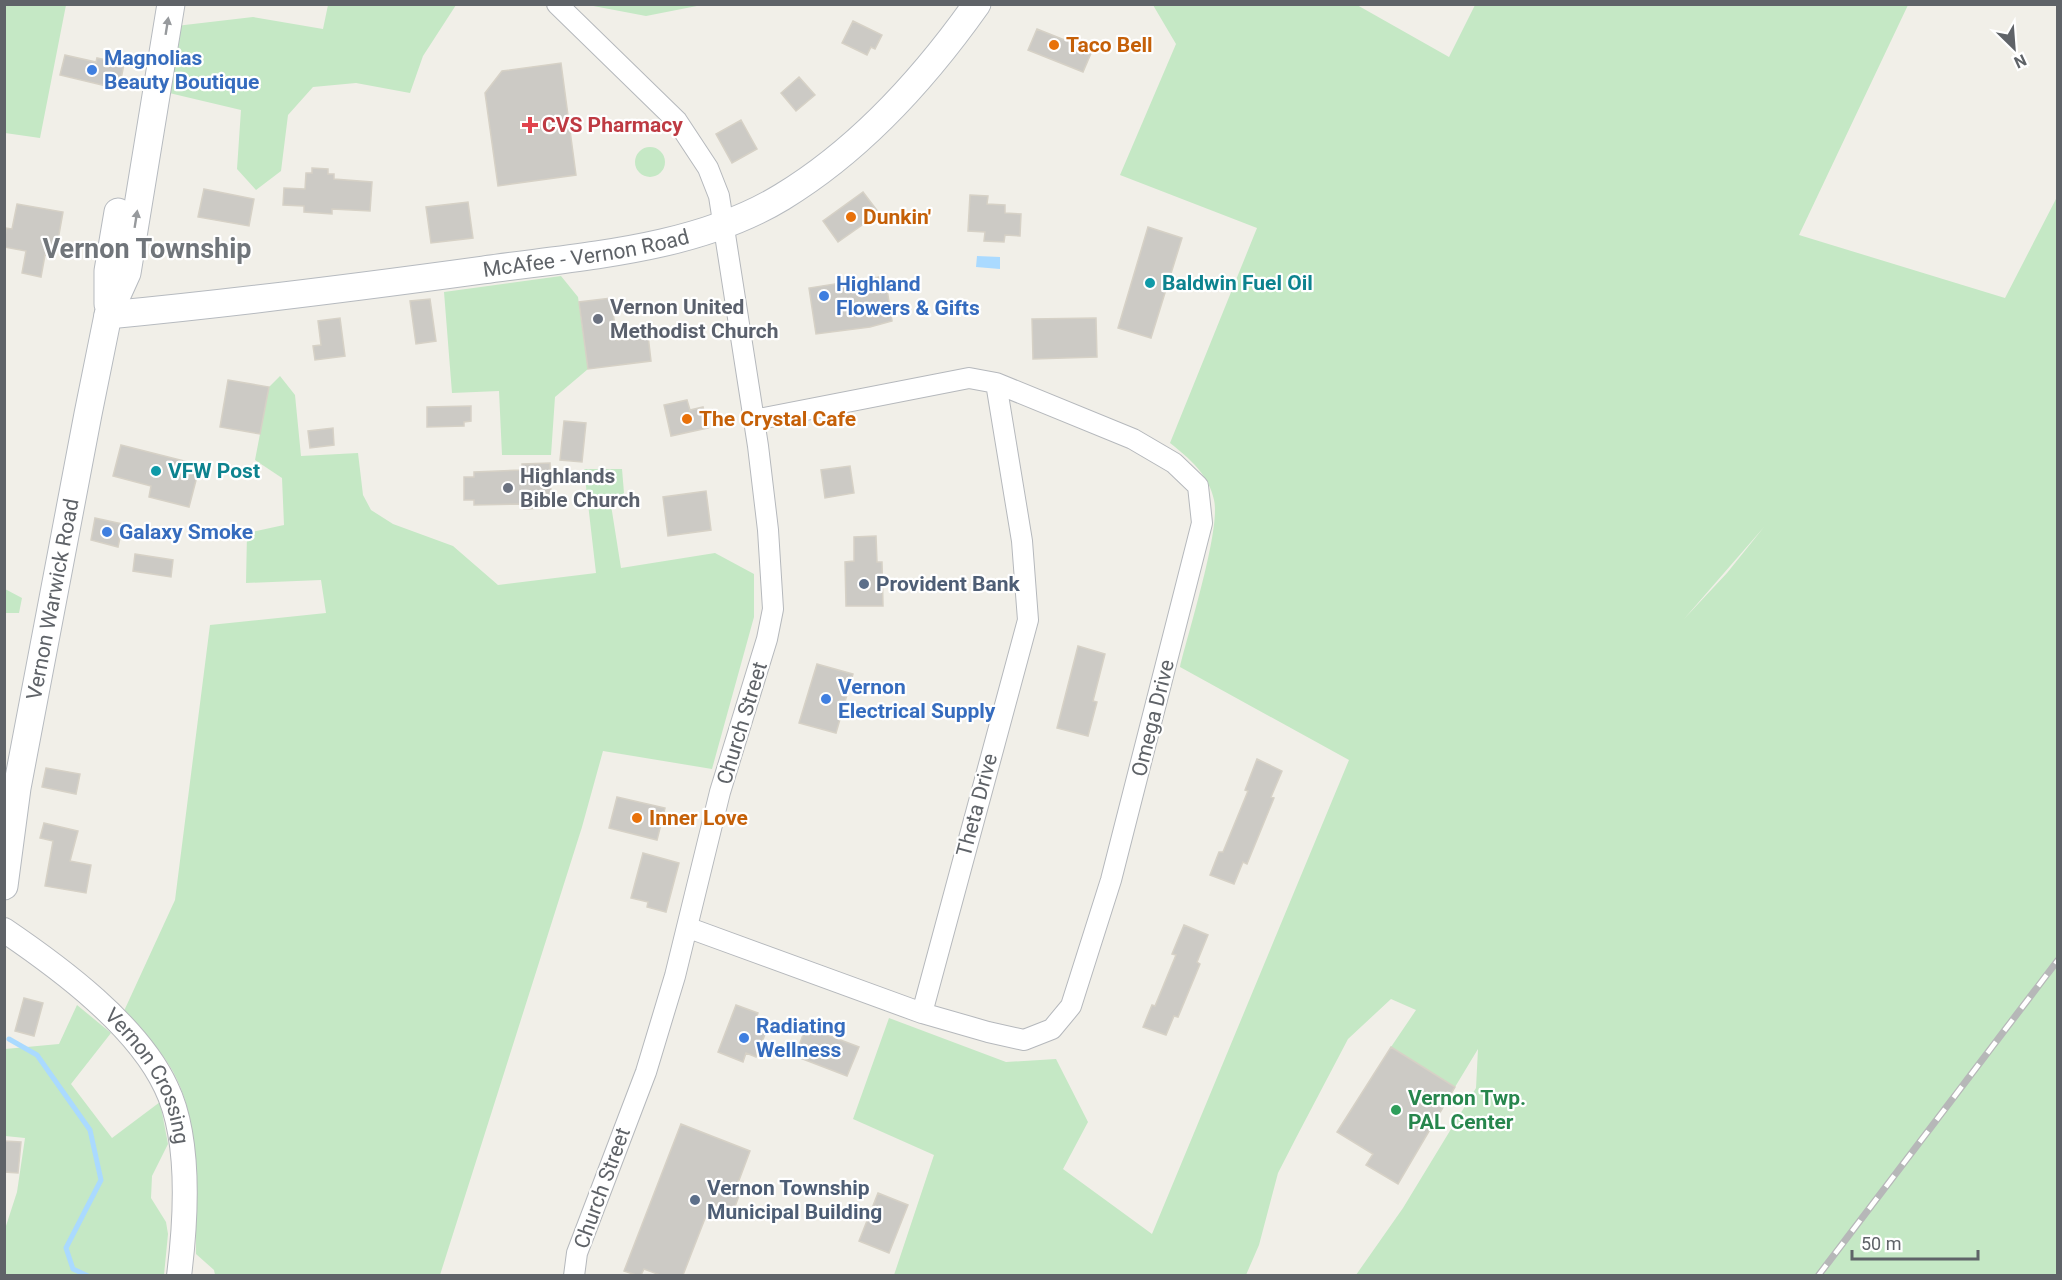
<svg xmlns="http://www.w3.org/2000/svg" width="2062" height="1280" font-family="Roboto,sans-serif">
<rect width="100%" height="100%" fill="#f1efe8"/>
<!-- green -->
<path fill="#c5e8c5" fill-rule="evenodd" d="M4 5H66L40 138 5 133Z
M328 5H456L423 56 410 93 356 83 313 87 288 115 281 171 256 190 237 169 241 110 165 92 176 26 253 17 323 29Z
M588 5H702L646 16Z
M1153 5H1357L1449 57 1475 5H1908L1799 235 2005 298 2057 197V1275H1356L1403 1208 1476 1088 1478 1049 1455 1087 1391 1047 1416 1010 1391 999 1348 1039 1297 1136 1278 1173 1259 1245 1246 1275H894L934 1155 853 1119 889 1018 1006 1062 1056 1059 1088 1122 1063 1169 1152 1234 1349 760 1180 667C1188 633 1221 529 1214 500 1209 475 1189 458 1170 443L1257 228 1120 175 1176 44ZM1764 527 1727 573 1684 619Z
M635 162a15 15 0 1 1 30 0a15 15 0 1 1-30 0Z
M561 276 578 297 588 369 555 397 551 455H502L499 391 452 393 444 292Z
M280 376 295 395 301 456 358 453 363 495 371 510 393 524 453 546 498 585 596 573 584 469H622L624 493 611 505 621 568 715 553 754 574V617L712 769 603 751 582 827 440 1275H215L214 1270 196 1254C195 1190 204 1111 163 1056 151 1040 137 1026 124 1011L175 900 210 625 326 613 321 580 246 583 247 533 284 525 282 478 255 460 269 387Z
M5 589 22 598 19 613H5Z
M77 1005 111 1033 71 1084 112 1138 160 1102 168 1144 152 1176 151 1198 166 1222 168 1234 164 1275 5 1276V1229L17 1192 25 1138 5 1136V1049L59 1044Z"/>
<!-- water -->
<path fill="#aadaff" d="M977 256 1000 257V269L976 267Z"/>
<g fill="none" stroke-linecap="round" stroke-linejoin="round">
<!-- stream -->
<path stroke="#aadaff" stroke-width="5" d="M9 1039 37 1055 90 1130 101 1180 66 1248 73 1269 88 1276"/>
</g>
<!-- building -->
<path fill="#cccac5" stroke="#d6d1c6" stroke-width="1.5" d="M853 21 882 35 875 49 871 47 867 55 842 43Z
M1037 29 1092 51 1083 72 1028 50Z
M65 55 96 62 97 58 124 64 119 89 60 75Z
M561 63 576 175 498 186 485 93 502 71Z
M799 77 815 95 796 111 781 93Z
M741 120 757 149 732 163 716 134Z
M312 168 328 169V174H334V179L372 182 370 211 332 209V214L304 212V206L283 205 284 188 305 189 306 173H312Z
M204 189 254 199 249 226 198 217Z
M863 192 879 213 838 242 823 221Z
M970 195 988 196 987 204 1005 205V213L1021 214 1020 236 1005 235 1004 242 984 241 985 232 968 231Z
M468 202 473 238 431 243 426 207Z
M17 204 63 212 55 257 45 255 41 277 22 273 26 251 4 247 6 228 12 229Z
M1148 227 1182 238 1151 338 1118 328Z
M885 276 892 321 870 327 816 334 809 288Z
M611 298 617 340 648 335 651 361 588 369 579 302Z
M430 299 436 341 416 344 410 301Z
M340 318 345 356 315 360 313 346 321 345 318 321Z
M1096 318 1097 357 1033 359 1032 319Z
M228 380 269 387 260 434 220 427Z
M687 400 690 410 703 407 708 428 671 436 664 405Z
M471 406V421L464 422V426L427 427V407Z
M564 421 586 423 582 462 560 460Z
M333 428 334 445 310 448 308 431Z
M121 445 200 465 189 507 149 497 151 486 113 476Z
M550 463 551 498H545V508L524 509V504L474 505V500H464V477H474V472L522 470V464Z
M850 466 854 493 825 498 821 470Z
M706 491 711 530 668 536 663 497Z
M95 518 123 524 118 547 91 540Z
M876 536 877 562H882L883 606H846L845 562 854 561V537Z
M135 554 173 560 171 577 133 571Z
M1078 646 1105 654 1093 701 1097 702 1088 736 1057 728Z
M817 664 853 674 836 733 799 723Z
M1257 759 1282 771 1271 797 1274 798 1247 864 1243 862 1234 884 1210 875 1219 852H1223L1248 791 1245 790Z
M46 768 80 774 76 794 42 787Z
M617 797 665 808 657 840 609 828Z
M44 823 78 831 70 861 91 865 86 893 45 886 53 841 40 838Z
M643 853 679 863 666 912 647 907 648 902 631 898Z
M1184 925 1208 935 1197 962 1200 964 1178 1017 1174 1016 1166 1035 1143 1027 1152 1005 1155 1006 1176 955 1172 954Z
M24 998 43 1003 34 1036 15 1031Z
M736 1005 758 1013 755 1022 768 1027 756 1057 746 1053 743 1062 718 1052Z
M806 1027 859 1047 847 1076 795 1056Z
M1391 1047 1455 1087 1398 1184 1366 1165 1373 1154 1337 1132Z
M681 1124 750 1151 738 1183 743 1185 733 1212 711 1203 683 1275H660L644 1269 641 1275H636L624 1271Z
M4 1141 21 1142 18 1173 4 1172Z
M878 1193 908 1205 889 1253 859 1241Z"/>
<g fill="none" stroke-linecap="round" stroke-linejoin="round">
<!-- minor casing -->
<g stroke="#b5b8bc" stroke-width="22">
<path id="minor" d="M557 4 677 121 708 168 719 196 758 446 768 530 773 609 767 639 720 792 675 976 646 1072 577 1253 574 1276
M689 928 922 1013 988 1032 1024 1040 1052 1029 1071 1006 1111 880 1202 523 1198 486 1174 463 1133 439 996 383 969 378 754 420
M922 1013 1028 620 1022 541 996 383"/>
</g>
<!-- tertiary casing -->
<g stroke="#b5b8bc" stroke-width="26">
<g id="tertiary">
<path id="s1" d="M4 930C60 968 137 1025 166 1087 191 1138 186 1220 179 1276"/>
</g>
</g>
<!-- secondary casing -->
<g stroke="#b6babf" stroke-width="29">
<g id="secondary">
<path d="M108 304V271L118 212"/>
<path id="s2" d="M108 315C234 303 359 287 483 270 582 256 695 250 782 197 861 149 924 79 977 4"/>
<path id="s3" d="M4 886 17 788 88 414 108 315 127 273 171 4"/>
</g>
</g>
<!-- minor -->
<use href="#minor" stroke="#fff" stroke-width="20"/>
<!-- tertiary -->
<use href="#tertiary" stroke="#fff" stroke-width="24"/>
<!-- secondary -->
<use href="#secondary" stroke="#fff" stroke-width="27"/>
<!-- rail casing -->
<g stroke="#b6b7b8" stroke-width="7">
<path id="rail" d="M1818 1276 2058 960"/>
</g>
<!-- rail -->
<use href="#rail" stroke="#fff" stroke-width="4.5" stroke-dasharray="14" stroke-linecap="butt"/>
</g>
<!-- one-way arrows -->
<defs><path id="oneway-solid" d="M-6-.8H1V-3.2L6.5 0L1 3.2V.8H-6Z" transform="scale(1.5)"/></defs>
<g fill="#979a9d">
<use href="#oneway-solid" transform="translate(167 26) rotate(-81)"/>
<use href="#oneway-solid" transform="translate(136 219) rotate(-81)"/>
</g>
<!-- markers -->
<g fill="#e8710a" stroke="#fff" stroke-width="2">
<circle cx="1054" cy="45" r="6"/>
<circle cx="851" cy="217" r="6"/>
<circle cx="687" cy="419" r="6"/>
<circle cx="637" cy="818" r="6"/>
</g>
<g fill="#3f7fe0" stroke="#fff" stroke-width="2">
<circle cx="92" cy="70" r="6"/>
<circle cx="824" cy="296" r="6"/>
<circle cx="107" cy="532" r="6"/>
<circle cx="826" cy="699" r="6"/>
<circle cx="744" cy="1038" r="6"/>
</g>
<path fill="#e0444e" stroke="#fff" stroke-width="2" d="M527 116h6v6h6v6h-6v6h-6v-6h-6v-6h6z"/>
<g fill="#0f9aa8" stroke="#fff" stroke-width="2">
<circle cx="1150" cy="283" r="6"/>
<circle cx="156" cy="471" r="6"/>
</g>
<g fill="#6b7280" stroke="#fff" stroke-width="2">
<circle cx="598" cy="319" r="6"/>
<circle cx="508" cy="488" r="6"/>
</g>
<g fill="#5c6f8a" stroke="#fff" stroke-width="2">
<circle cx="864" cy="584" r="6"/>
<circle cx="695" cy="1200" r="6"/>
</g>
<circle fill="#2e9e5b" stroke="#fff" stroke-width="2" cx="1396" cy="1110" r="6"/>
<g text-anchor="middle" stroke-width="4.5" stroke-linejoin="round" paint-order="stroke">
<!-- food labels -->
<g font-size="21" font-weight="bold" fill="#c56008" stroke="#fff" text-anchor="start">
<text x="1066" y="52">Taco Bell</text>
<text x="863" y="224">Dunkin'</text>
<text x="699" y="426">The Crystal Cafe</text>
<text x="649" y="825">Inner Love</text>
</g>
<!-- shop labels -->
<g font-size="21" font-weight="bold" fill="#366cbe" stroke="#fff" text-anchor="start">
<text x="104" y="65">Magnolias<tspan x="104" dy="24">Beauty Boutique</tspan></text>
<text x="836" y="291">Highland<tspan x="836" dy="24">Flowers &amp; Gifts</tspan></text>
<text x="119" y="539">Galaxy Smoke</text>
<text x="838" y="694">Vernon<tspan x="838" dy="24">Electrical Supply</tspan></text>
<text x="756" y="1033">Radiating<tspan x="756" dy="24">Wellness</tspan></text>
</g>
<!-- health labels -->
<g font-size="21" font-weight="bold" fill="#be3a42" stroke="#fff" text-anchor="start">
<text x="542" y="132">CVS Pharmacy</text>
</g>
<!-- street labels -->
<g font-size="21" fill="#5f6368" stroke="#fff">
<text dy="7" stroke="none"><textPath href="#s2" startOffset="482">McAfee - Vernon Road</textPath></text>
<text dy="7" stroke="none"><textPath href="#s3" startOffset="291">Vernon Warwick Road</textPath></text>
<text transform="translate(1153 718) rotate(-76)" y="7">Omega Drive</text>
<text transform="translate(742 723) rotate(-73)" y="7">Church Street</text>
<text transform="translate(977 805) rotate(-75)" y="7">Theta Drive</text>
<text dy="7" stroke="none"><textPath href="#s1" startOffset="210">Vernon Crossing</textPath></text>
<text transform="translate(602 1188) rotate(-70)" y="7">Church Street</text>
</g>
<!-- culture labels -->
<g font-size="21" font-weight="bold" fill="#0d838f" stroke="#fff" text-anchor="start">
<text x="1162" y="290">Baldwin Fuel Oil</text>
<text x="168" y="478">VFW Post</text>
</g>
<!-- worship labels -->
<g font-size="21" font-weight="bold" fill="#5b616d" stroke="#fff" text-anchor="start">
<text x="610" y="314">Vernon United<tspan x="610" dy="24">Methodist Church</tspan></text>
<text x="520" y="483">Highlands<tspan x="520" dy="24">Bible Church</tspan></text>
</g>
<!-- service labels -->
<g font-size="21" font-weight="bold" fill="#4e5e75" stroke="#fff" text-anchor="start">
<text x="876" y="591">Provident Bank</text>
<text x="707" y="1195">Vernon Township<tspan x="707" dy="24">Municipal Building</tspan></text>
</g>
<!-- leisure labels -->
<g font-size="21" font-weight="bold" fill="#27864d" stroke="#fff" text-anchor="start">
<text x="1408" y="1105">Vernon Twp.<tspan x="1408" dy="24">PAL Center</tspan></text>
</g>
<!-- district labels -->
<g font-size="27" font-weight="bold" fill="#70757a" stroke="#fff">
<text x="147" y="258">Vernon Township</text>
</g>
</g>
<!-- border -->
<rect width="2062" height="1280" fill="none" stroke="#5f6368" stroke-width="12"/>
<!-- north arrow -->
<g transform="translate(2014 48) rotate(155)" stroke="#ffffff" stroke-width="4.5" paint-order="stroke">
<path d="M0-4.5L10 22L0 15L-10 22Z" fill="#5f6368"/>
<text y="-9" font-size="16" font-weight="bold" text-anchor="middle" fill="#5f6368">N</text>
</g>
<!-- scale -->
<path d="M1852 1250v9h126v-9" fill="none" stroke="#5f6368" stroke-width="3"/>
<text x="1861" y="1250" font-size="18" fill="#5f6368" stroke="#ffffff" stroke-width="4.5" paint-order="stroke">50 m</text>
</svg>
